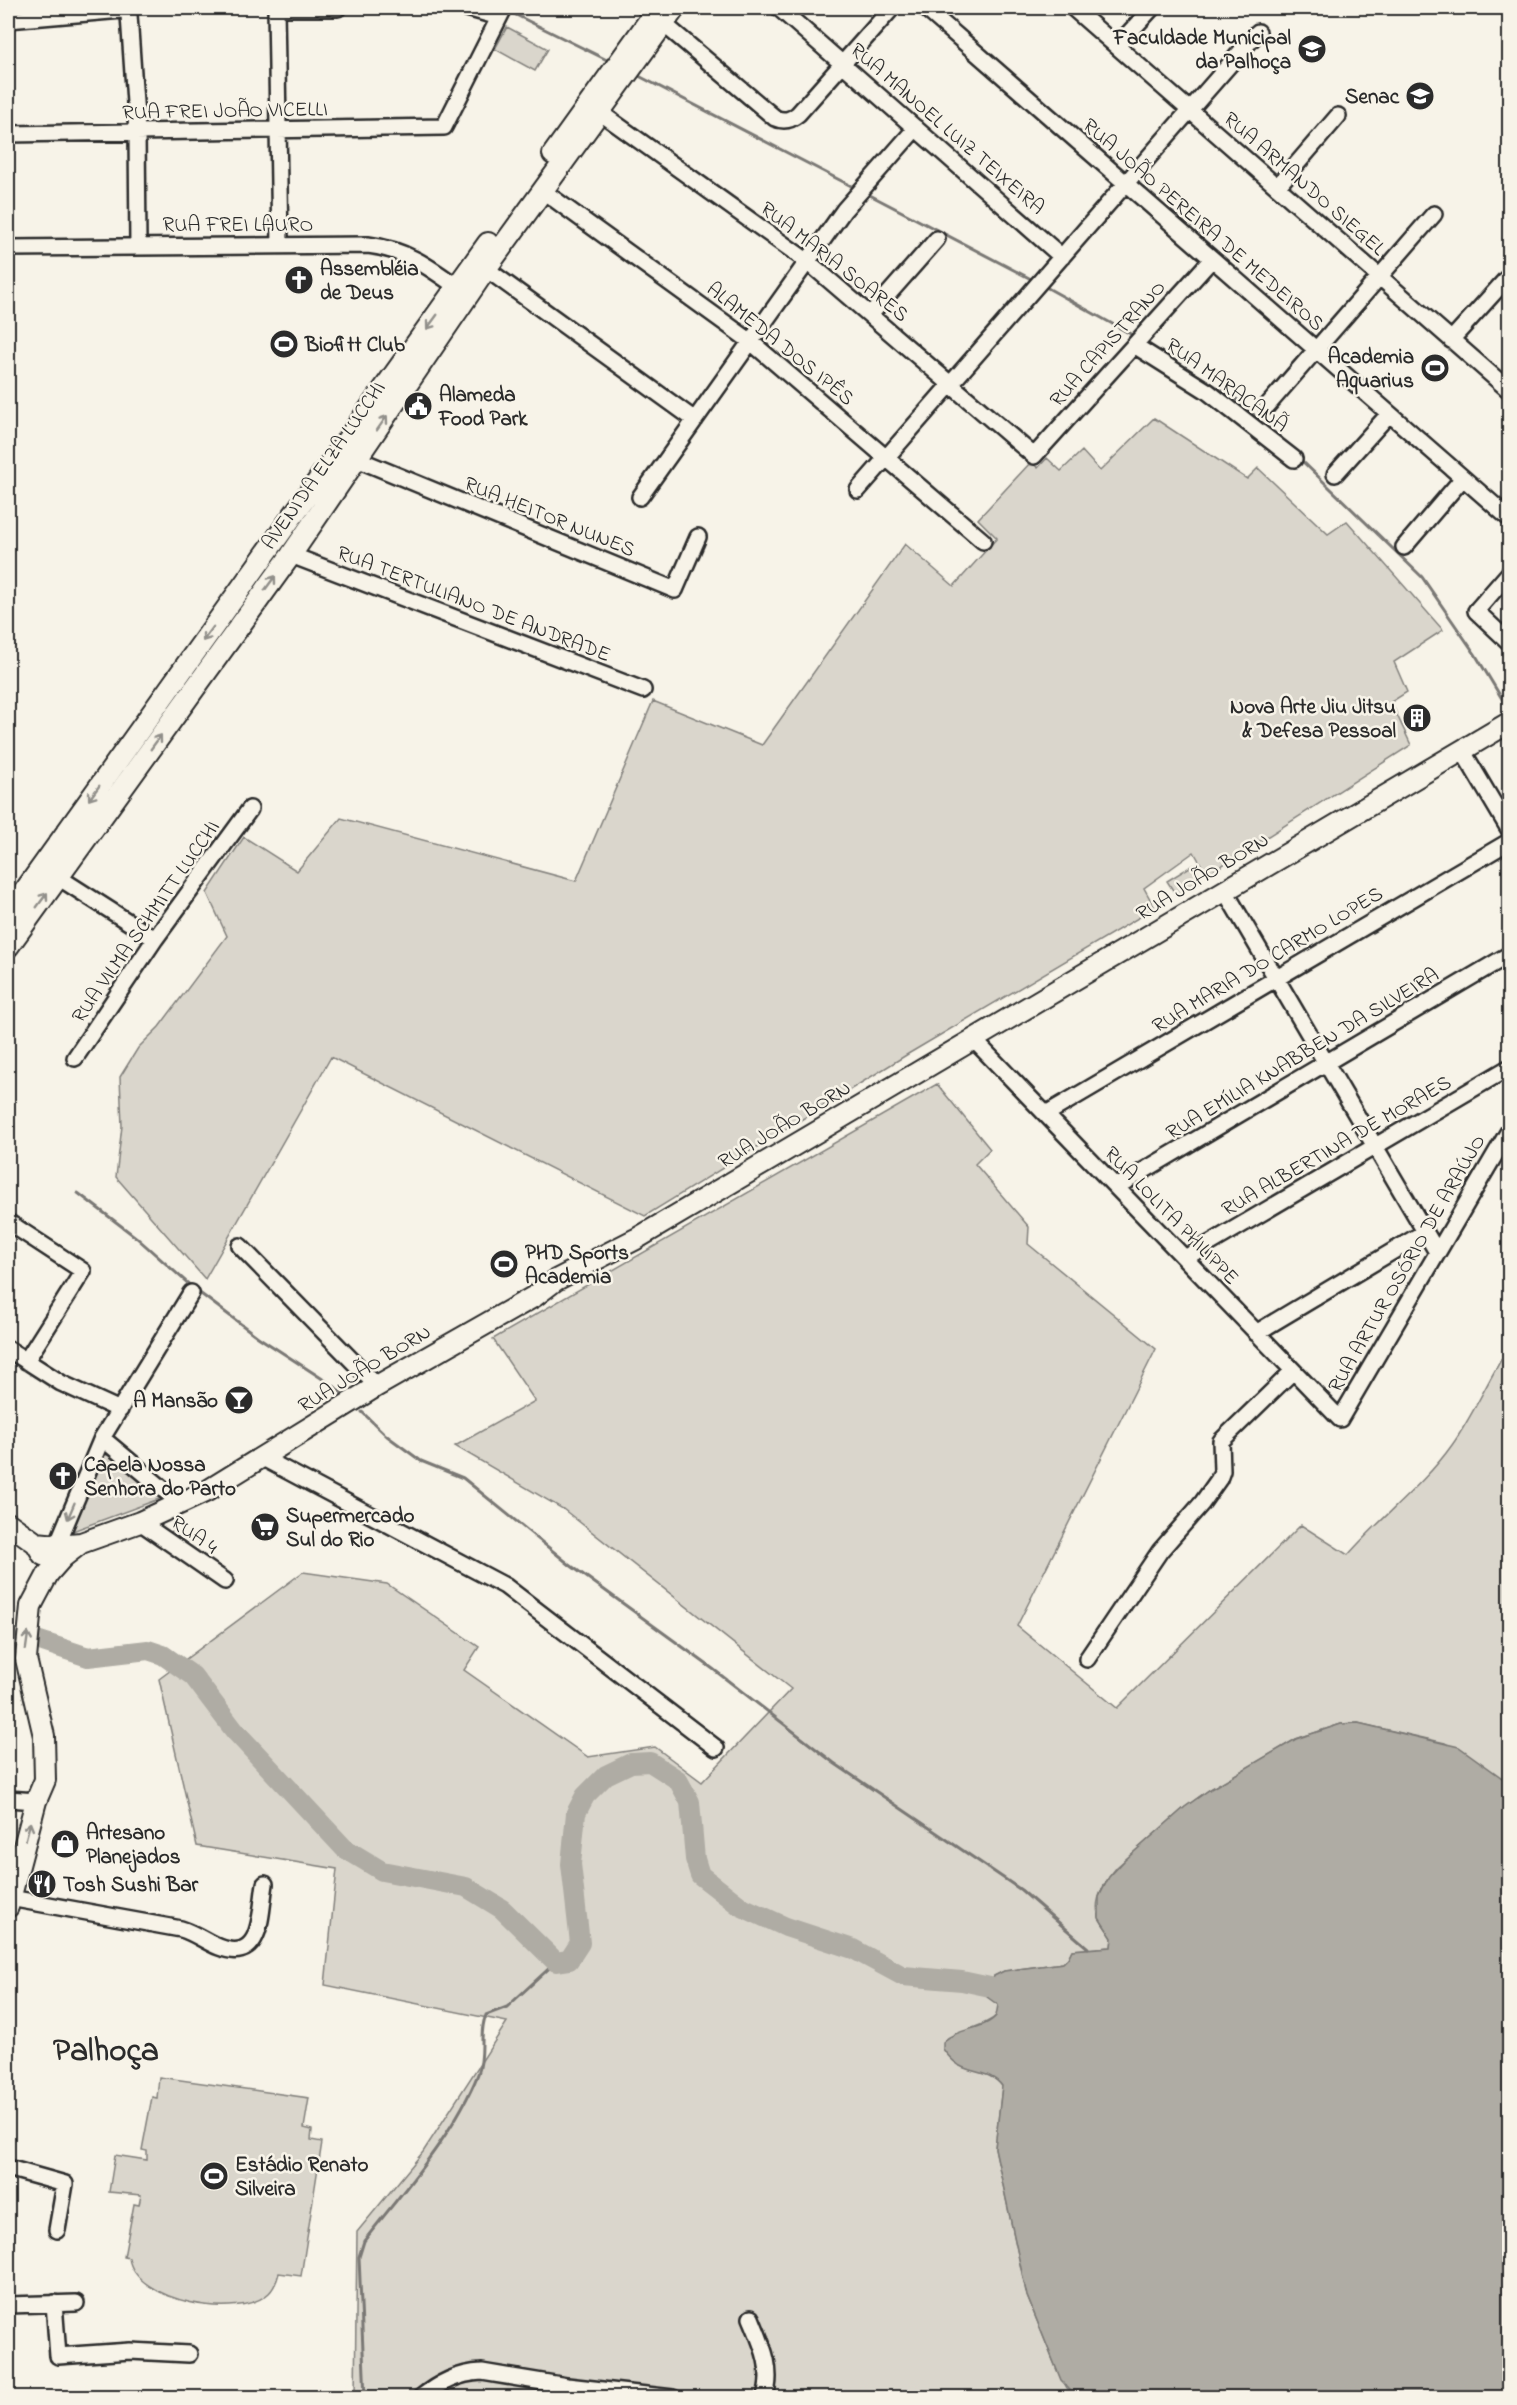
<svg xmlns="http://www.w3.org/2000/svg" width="1517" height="2405" font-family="'Indie Flower',sans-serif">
<rect width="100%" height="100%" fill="#f7f3e8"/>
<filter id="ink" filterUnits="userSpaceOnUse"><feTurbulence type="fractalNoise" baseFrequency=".0167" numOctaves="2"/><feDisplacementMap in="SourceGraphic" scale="12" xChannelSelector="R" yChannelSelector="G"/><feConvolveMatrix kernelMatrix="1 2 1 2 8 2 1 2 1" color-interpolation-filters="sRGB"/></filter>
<g filter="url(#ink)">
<!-- green -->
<path fill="#dad6cc" stroke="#82807c" stroke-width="1.5" d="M507 27 548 49 535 71 495 49Z
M1154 418 1247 479 1258 468 1328 534 1347 521 1443 630 1394 662 1407 692 1391 702 1411 745 1207 875 1194 852 1144 888 1155 908 908 1054 645 1216 331 1057 205 1279 116 1177 122 1126 120 1077 138 1048 159 1027 227 936 207 893 244 837 297 871 341 818 576 881 653 701 762 745 905 544 954 586 997 538 978 519 1031 462 1038 468 1047 458 1061 471 1082 451 1100 471Z
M1193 865 1202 880 1176 895 1167 881Z
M937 1084 990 1149 975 1164 1029 1227 1028 1244 1156 1349 1017 1626 1117 1708 1301 1525 1348 1555C1381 1517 1423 1486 1452 1445 1474 1414 1488 1379 1509 1347V1783L1445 1743 1358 1723 1341 1724 1296 1739 1209 1790 1185 1807 1117 1867C1106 1880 1090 1903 1101 1921 1104 1927 1109 1932 1112 1938L1111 1947 1072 1950 1068 1958 1063 1963 1004 1971 994 1976C995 1984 1000 2003 999 2010 997 2024 959 2030 946 2040L960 2066C975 2071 993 2073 1002 2086L995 2148 1027 2296 1057 2370 1067 2388 1078 2397H355L357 2232 423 2152 507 2022 325 1985 337 1869 197 1846 159 1679 303 1572 387 1584 479 1647 464 1670 588 1757 655 1747 702 1782 791 1689 563 1509 455 1446 535 1401 493 1339Z
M103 1455H110L159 1495V1499L70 1532Z
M159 2077 309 2098 304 2128 312 2130 311 2140 322 2142 301 2276 279 2273C277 2281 275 2287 269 2293 240 2321 135 2302 129 2258L124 2257 134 2204 139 2205 141 2195 109 2192 115 2155 147 2160V2151L142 2150 152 2097 157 2098Z"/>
<!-- water -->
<path fill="#afaca4" stroke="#7a7874" stroke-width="1.5" d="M1358 1723 1459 1747 1509 1783V2397H1078L1061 2380 1027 2296 995 2148 1002 2086C992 2072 975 2074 960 2066 954 2062 947 2055 943 2049V2042C958 2027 983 2031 996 2016L998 2005 987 1997 994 1976 1004 1971 1063 1963 1068 1958 1072 1950 1111 1947 1112 1938 1099 1918V1897L1109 1877 1125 1860 1185 1807 1209 1790 1296 1739 1341 1724Z"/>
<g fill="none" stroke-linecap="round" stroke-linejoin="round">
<!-- stream -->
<path stroke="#7a7874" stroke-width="3" d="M508 11 609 61
M637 75 857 189
M866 193 1033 280
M1044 286 1136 337
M1144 342 1241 402 1272 433
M1299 458 1422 577 1475 654 1510 712
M78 1193 137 1238 192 1287
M197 1291 258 1337 335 1387 346 1397
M362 1412 387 1436 421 1461 463 1478 570 1565 713 1669 834 1763 1021 1890 1088 1948
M365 2398 359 2257 364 2241C403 2191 455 2133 478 2074 486 2054 478 2033 486 2015L507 2007 556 1962"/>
<!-- river -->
<path stroke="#afaca4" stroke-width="20" d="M34 1639 88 1657 148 1650 163 1655 193 1676 234 1730 344 1848 382 1871 466 1887 502 1909 556 1962 569 1960 580 1943 571 1864 576 1813 585 1796 606 1775 631 1763 650 1762 678 1780 690 1802 695 1859 700 1875 740 1906 786 1927 853 1949 903 1976 962 1981 990 1987
M8 1642H12"/>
<!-- minor casing -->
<g stroke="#2b2b2b" stroke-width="20">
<path id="minor" d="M276 8 280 245
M276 8H338
M467 8 499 17
M645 8 775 118C784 122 791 120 798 114L892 8
M779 8 1062 257
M925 8 1510 519
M1073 8 1510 391
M8 20 122 10 126 11 129 15 137 132 138 246
M1117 46 1152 8
M591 106 807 261 1034 456 1212 259
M8 134 444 127 504 8
M1277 187 1338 116
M543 191 750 341 983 541
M8 248 368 245C408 250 432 269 464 292
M478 263 695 420
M870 315 937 239
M1451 340 1510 275
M1134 345 1207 391 1294 459
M1267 406 1434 214
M357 459 675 590 698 537
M1335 474 1389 414
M858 490 1258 32
M640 497 844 210 916 128
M1404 547 1463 478
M291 555 643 690
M1510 572 1476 611 1510 643
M1462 750 1510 831
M58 877 155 939
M1225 891 1437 1252
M974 1040 1340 1419 1510 1129
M75 1058 155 939 250 809
M1046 1114 1510 841
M1116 1187 1510 954
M8 1222 83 1271 26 1361
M240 1246 377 1386
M1185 1258 1510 1067
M1256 1333 1425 1232
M8 1349 61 1383 120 1410
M102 1438 181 1504
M263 1458 505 1586 716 1748
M140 1522 225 1581
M57 1545 102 1438 191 1293
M1087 1659 1160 1551 1202 1503 1219 1479 1222 1471 1221 1441 1293 1371
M8 1799 36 1801
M10 1898 181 1929C195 1933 206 1942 219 1947 263 1964 260 1913 265 1884
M8 2168 65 2184 57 2230
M54 2303 58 2356 130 2351 189 2354
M8 2305 76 2303
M751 2318C761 2342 775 2371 764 2398
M420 2398C439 2383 458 2373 482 2372L567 2386 673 2398"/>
</g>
<!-- major casing -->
<g stroke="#2b2b2b" stroke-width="24">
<path id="major" d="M553 154 658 8
M8 914 488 243
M8 947 291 555 486 269 675 8
M8 1523 36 1543 43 1555
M36 1543 57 1545 81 1543 140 1522 207 1491 377 1386 535 1296 556 1280 636 1239 1510 722
M8 1907 36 1801 45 1780 44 1736 26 1659 31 1606 48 1574 63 1557 81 1543"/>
</g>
<!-- minor -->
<use href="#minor" stroke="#f7f3e8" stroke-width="15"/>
<!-- major -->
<use href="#major" stroke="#f7f3e8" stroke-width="20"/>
</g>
<!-- one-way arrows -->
<defs><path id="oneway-shaft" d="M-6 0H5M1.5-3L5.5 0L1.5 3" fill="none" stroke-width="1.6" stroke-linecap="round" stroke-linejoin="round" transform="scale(1.5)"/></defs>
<g stroke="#918f8a">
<use href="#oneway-shaft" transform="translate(432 322) rotate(126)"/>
<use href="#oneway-shaft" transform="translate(382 423) rotate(-55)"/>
<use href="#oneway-shaft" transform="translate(270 583) rotate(-54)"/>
<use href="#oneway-shaft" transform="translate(208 634) rotate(126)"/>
<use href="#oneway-shaft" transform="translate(156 742) rotate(-54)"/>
<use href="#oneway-shaft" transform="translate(94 793) rotate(126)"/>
<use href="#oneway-shaft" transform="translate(42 900) rotate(-54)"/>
<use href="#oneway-shaft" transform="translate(71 1511) rotate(113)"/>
<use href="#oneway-shaft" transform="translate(27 1641) rotate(-82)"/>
<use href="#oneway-shaft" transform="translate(28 1831) rotate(-75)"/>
</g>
</g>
<!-- icons -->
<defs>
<g id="university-disc" transform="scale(1.5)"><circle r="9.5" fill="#2b2b2b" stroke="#f7f3e8"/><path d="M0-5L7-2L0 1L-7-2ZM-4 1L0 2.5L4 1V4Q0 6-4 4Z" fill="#fff"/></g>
<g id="church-disc" transform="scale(1.5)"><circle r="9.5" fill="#2b2b2b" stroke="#f7f3e8"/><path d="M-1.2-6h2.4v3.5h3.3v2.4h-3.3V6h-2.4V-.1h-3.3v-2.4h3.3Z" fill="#fff"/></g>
<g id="stadium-disc" transform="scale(1.5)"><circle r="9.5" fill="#2b2b2b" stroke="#f7f3e8"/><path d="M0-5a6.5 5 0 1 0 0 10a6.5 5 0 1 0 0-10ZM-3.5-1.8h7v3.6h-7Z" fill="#fff"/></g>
<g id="civic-disc" transform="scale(1.5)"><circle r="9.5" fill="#2b2b2b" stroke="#f7f3e8"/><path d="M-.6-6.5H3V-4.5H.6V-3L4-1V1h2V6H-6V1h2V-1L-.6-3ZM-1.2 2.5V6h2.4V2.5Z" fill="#fff"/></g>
<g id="building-disc" transform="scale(1.5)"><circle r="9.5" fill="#2b2b2b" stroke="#f7f3e8"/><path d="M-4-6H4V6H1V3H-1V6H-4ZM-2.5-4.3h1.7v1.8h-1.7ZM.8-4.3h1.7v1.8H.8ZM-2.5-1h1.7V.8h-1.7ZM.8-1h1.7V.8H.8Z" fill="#fff"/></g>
<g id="bar-disc" transform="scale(1.5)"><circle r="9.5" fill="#2b2b2b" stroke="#f7f3e8"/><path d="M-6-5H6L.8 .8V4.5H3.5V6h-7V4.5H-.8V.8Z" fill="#fff"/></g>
<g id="supermarket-disc" transform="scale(1.5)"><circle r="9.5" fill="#2b2b2b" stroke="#f7f3e8"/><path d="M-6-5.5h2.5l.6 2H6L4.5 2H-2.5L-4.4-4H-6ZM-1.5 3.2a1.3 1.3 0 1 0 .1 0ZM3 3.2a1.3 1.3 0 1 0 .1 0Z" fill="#fff"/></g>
<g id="shop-disc" transform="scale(1.5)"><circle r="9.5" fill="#2b2b2b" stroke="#f7f3e8"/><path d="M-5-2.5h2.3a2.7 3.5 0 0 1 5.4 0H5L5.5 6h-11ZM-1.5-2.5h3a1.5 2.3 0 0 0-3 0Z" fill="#fff"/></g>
<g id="restaurant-disc" transform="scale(1.5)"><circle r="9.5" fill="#2b2b2b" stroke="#f7f3e8"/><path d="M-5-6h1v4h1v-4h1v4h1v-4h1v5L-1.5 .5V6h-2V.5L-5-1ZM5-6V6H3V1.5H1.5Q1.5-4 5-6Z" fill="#fff"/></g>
</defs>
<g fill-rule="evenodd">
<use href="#university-disc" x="1312" y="49"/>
<use href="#university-disc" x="1420" y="96"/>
<use href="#church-disc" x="299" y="280"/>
<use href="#stadium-disc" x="284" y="344"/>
<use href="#stadium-disc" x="1435" y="368"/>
<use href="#civic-disc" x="418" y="406"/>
<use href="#building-disc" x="1417" y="718"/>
<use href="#stadium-disc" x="504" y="1264"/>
<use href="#bar-disc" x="239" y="1400"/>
<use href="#church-disc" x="63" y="1476"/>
<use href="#supermarket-disc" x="265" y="1527"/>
<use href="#shop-disc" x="65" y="1844"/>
<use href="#restaurant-disc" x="42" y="1884"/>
<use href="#stadium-disc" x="214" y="2176"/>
</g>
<g text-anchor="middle" stroke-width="5" stroke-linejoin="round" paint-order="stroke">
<!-- poi labels -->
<g font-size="21" font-weight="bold" fill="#2b2b2b" stroke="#f7f3e8" text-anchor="start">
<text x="1291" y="44" text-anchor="end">Faculdade Municipal<tspan x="1291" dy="24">da Palhoça</tspan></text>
<text x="1399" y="103" text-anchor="end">Senac</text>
<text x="320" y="275">Assembléia<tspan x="320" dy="24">de Deus</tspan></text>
<text x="305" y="351">Biofitt Club</text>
<text x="1414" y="363" text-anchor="end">Academia<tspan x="1414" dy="24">Aquarius</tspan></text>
<text x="439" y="401">Alameda<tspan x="439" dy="24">Food Park</tspan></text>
<text x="1396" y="713" text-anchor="end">Nova Arte Jiu Jitsu<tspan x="1396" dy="24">&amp; Defesa Pessoal</tspan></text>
<text x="525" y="1259">PHD Sports<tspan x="525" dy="24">Academia</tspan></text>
<text x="218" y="1407" text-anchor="end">A Mansão</text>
<text x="84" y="1471">Capela Nossa<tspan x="84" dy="24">Senhora do Parto</tspan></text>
<text x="286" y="1522">Supermercado<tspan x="286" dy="24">Sul do Rio</tspan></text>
<text x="86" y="1839">Artesano<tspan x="86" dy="24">Planejados</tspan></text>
<text x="63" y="1891">Tosh Sushi Bar</text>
<text x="235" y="2171">Estádio Renato<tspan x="235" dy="24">Silveira</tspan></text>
</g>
<!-- street labels -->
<g font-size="21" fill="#2b2b2b" stroke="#f7f3e8">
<text transform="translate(225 110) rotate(-1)" y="7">RUA FREI JOÃO VICELLI</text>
<text transform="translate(948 128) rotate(41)" y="7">RUA MANOEL LUIZ TEIXEIRA</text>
<text transform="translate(1305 183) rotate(41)" y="7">RUA ARMANDO SIEGEL</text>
<text x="238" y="231">RUA FREI LAURO</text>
<text transform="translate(1204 224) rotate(41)" y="7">RUA JOÃO PEREIRA DE MEDEIROS</text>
<text transform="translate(835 261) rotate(38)" y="7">RUA MARIA SOARES</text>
<text transform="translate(781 343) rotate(39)" y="7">ALAMEDA DOS IPÊS</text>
<text transform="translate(1107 343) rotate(-48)" y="7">RUA CAPISTRANO</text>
<text transform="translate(1227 384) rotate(36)" y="7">RUA MARACANÃ</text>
<text transform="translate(323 465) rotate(-55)" y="7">AVENIDA ELZA LUCCHI</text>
<text transform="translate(550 516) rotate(22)" y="7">RUA HEITOR NUNES</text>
<text transform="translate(474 603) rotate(21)" y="7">RUA TERTULIANO DE ANDRADE</text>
<text transform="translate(1202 876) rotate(-31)" y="7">RUA JOÃO BORN</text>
<text transform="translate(145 921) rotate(-55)" y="7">RUA VILMA SCHMITT LUCCHI</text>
<text transform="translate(1267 959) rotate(-31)" y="7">RUA MARIA DO CARMO LOPES</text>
<text transform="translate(1302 1053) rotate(-31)" y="7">RUA EMÍLIA KNABBEN DA SILVEIRA</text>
<text transform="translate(784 1124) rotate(-31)" y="7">RUA JOÃO BORN</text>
<text transform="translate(1336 1145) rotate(-30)" y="7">RUA ALBERTINA DE MORAES</text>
<text transform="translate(1172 1215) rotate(46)" y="7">RUA LOLITA PHILIPPE</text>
<text transform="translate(1406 1263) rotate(-60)" y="7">RUA ARTUR OSÓRIO DE ARAÚJO</text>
<text transform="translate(364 1368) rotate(-31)" y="7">RUA JOÃO BORN</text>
<text transform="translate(195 1534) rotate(35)" y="7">RUA 4</text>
</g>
<!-- town labels -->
<g font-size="33" font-weight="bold" fill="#2b2b2b" stroke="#f7f3e8">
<text x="106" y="2060">Palhoça</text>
</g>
</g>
<!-- margin -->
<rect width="1517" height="2405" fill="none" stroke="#f7f3e8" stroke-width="30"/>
<rect x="15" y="15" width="1487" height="2375" fill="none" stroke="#2b2b2b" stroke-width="2" filter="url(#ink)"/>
</svg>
